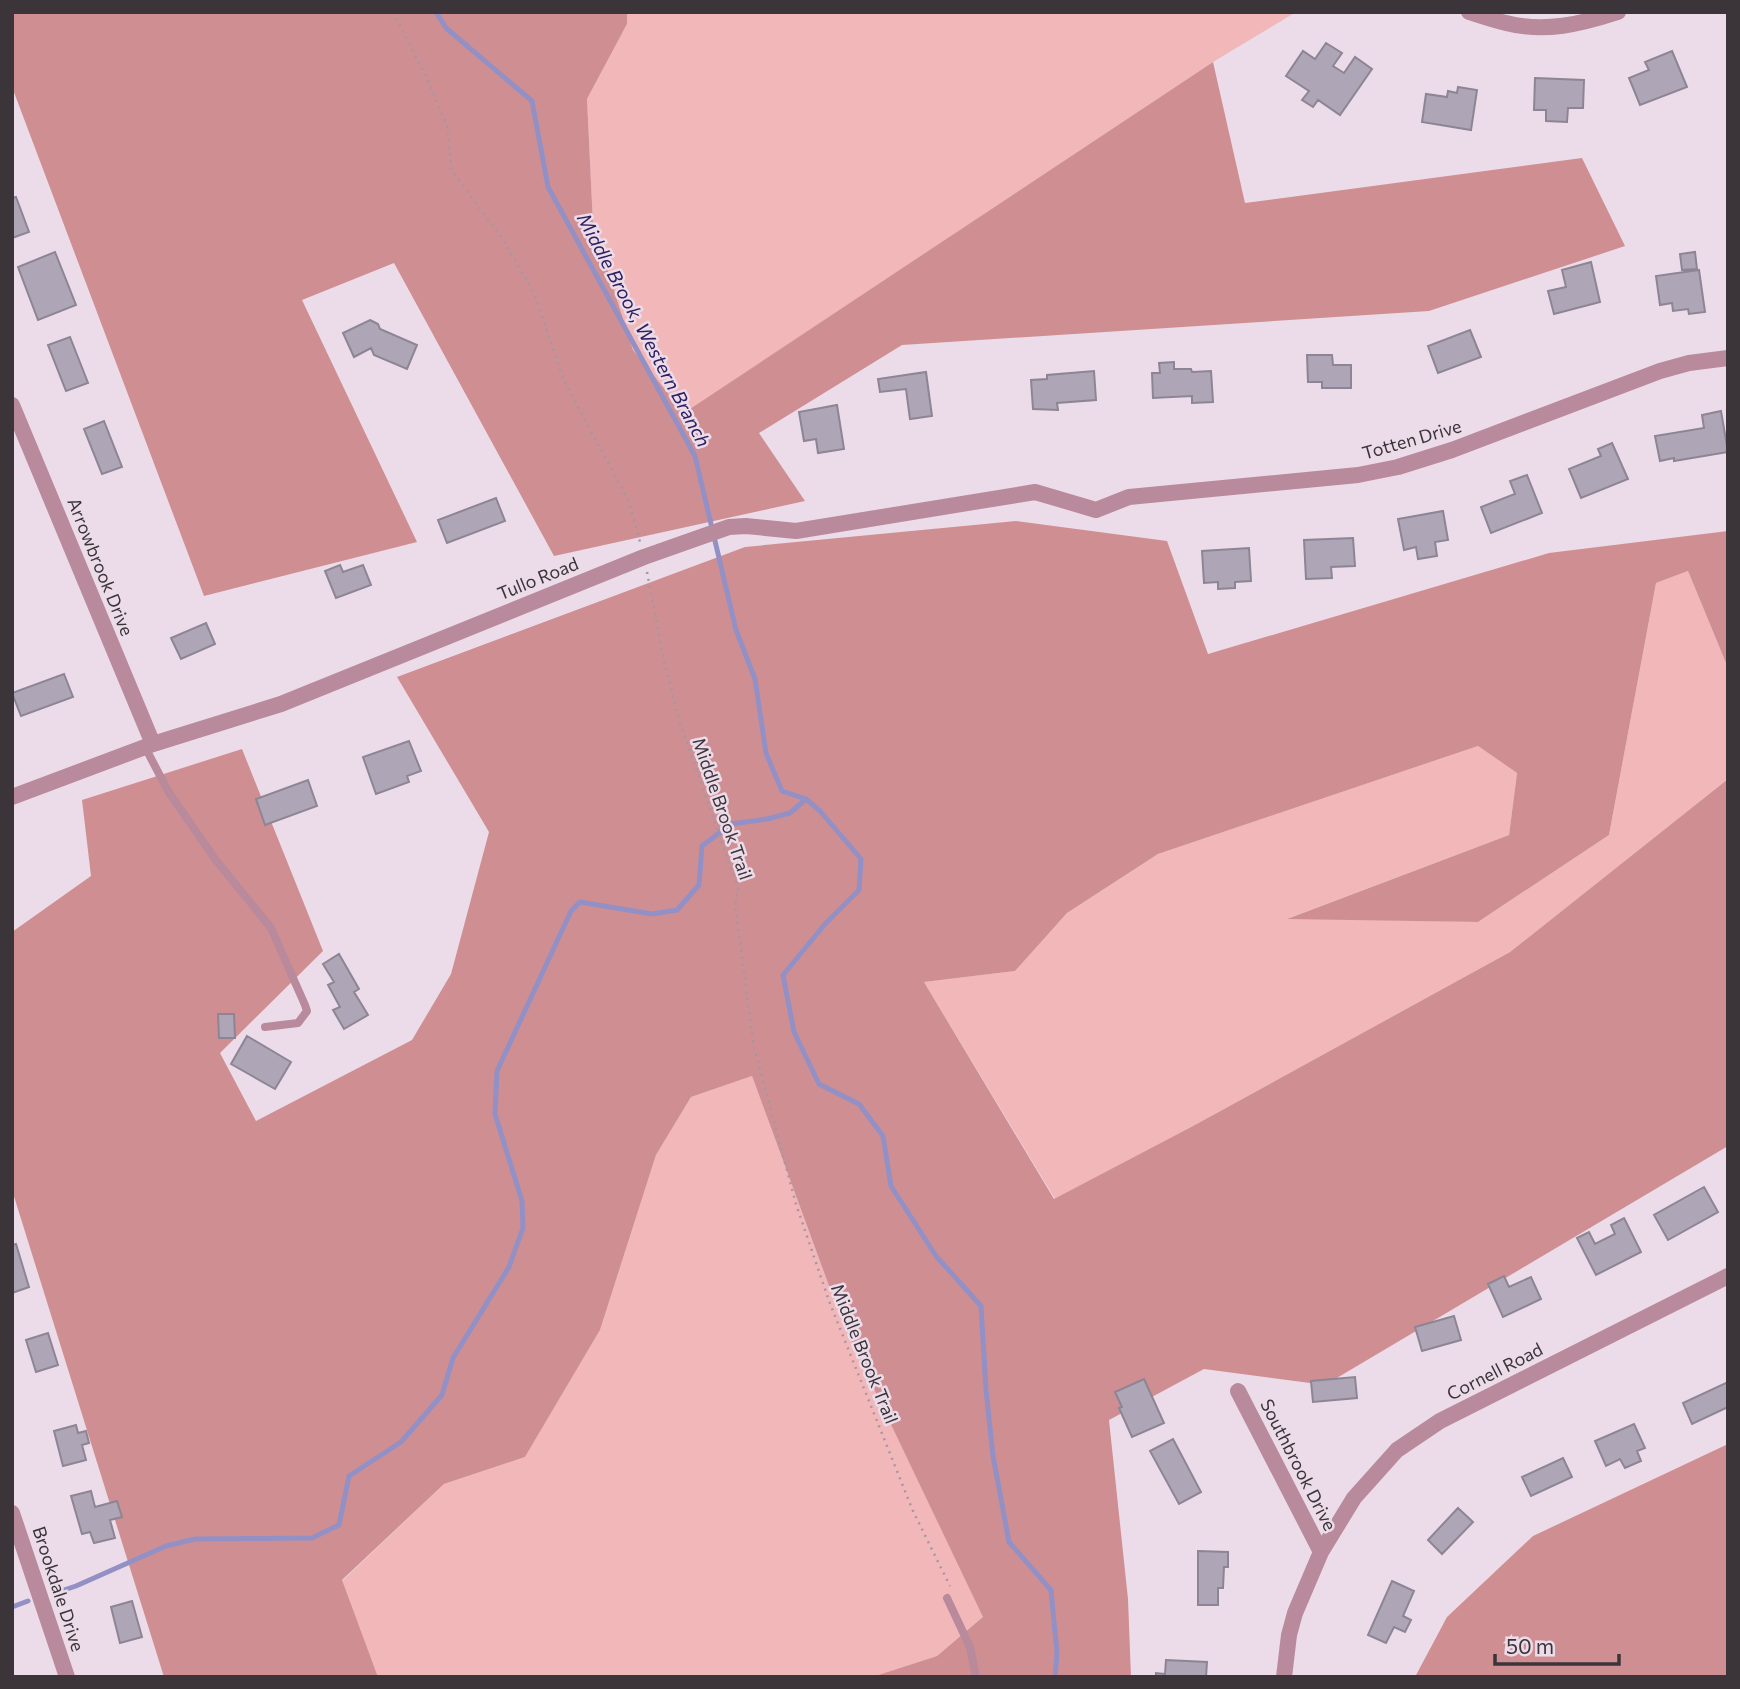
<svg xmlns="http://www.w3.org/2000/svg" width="1740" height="1689" font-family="Commissioner,sans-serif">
<rect width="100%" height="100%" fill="#ecdce9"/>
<!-- green -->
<path fill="#f2b7b9" d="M627 12H1296L1213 62 684 414 633 350 593 224 587 99 627 24Z
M1688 571 1728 668V779L1510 952 1193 1126 1055 1199 924 982 1015 971 1067 913 1158 854 1478 746 1517 773 1509 835 1289 918 1478 922 1609 835 1656 583Z
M752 1076 843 1324 984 1617 937 1656 872 1677H378L342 1581 444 1484 525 1457 600 1330 656 1155 691 1097Z"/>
<!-- forest -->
<path fill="#cf8f92" d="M12 12H627V24L587 99 593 224 633 350 684 413 1213 62 1245 203 1582 158 1625 246 1429 311 902 345 759 433 805 501 554 556 394 263 302 300 417 542 204 596 12 87Z
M1016 521 1167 541 1208 654 1549 553 1728 531V668L1688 571 1656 583 1609 835 1478 922 1287 919 1509 835 1517 773 1478 746 1158 854 1067 913 1015 971 924 982 1054 1199 1193 1126 1510 952 1728 779V1146L1325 1385 1204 1369 1109 1420 1128 1599 1131 1677H872L937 1656 983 1617 843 1324 752 1076 691 1097 656 1155 600 1330 525 1457 444 1484 342 1580 378 1677H164L12 1190V932L91 876 82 800 242 749 323 951 220 1053 256 1121 412 1040 451 974 489 832 397 677 745 547Z
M1728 1444V1677H1415L1447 1617 1533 1536Z"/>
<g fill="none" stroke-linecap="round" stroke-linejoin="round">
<!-- stream -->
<path stroke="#9390c6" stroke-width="5" d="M436 12 446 28 532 101 548 187 695 456 736 630 755 679 766 753 782 791 806 799 820 811 861 859 859 890 825 924 783 975 794 1032 819 1084 859 1104 883 1136 891 1186 936 1256 981 1306 986 1390 993 1456 1009 1542 1051 1590 1057 1653 1055 1677
M58 1592 76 1586 166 1546 195 1539 312 1538 339 1525 349 1476 401 1442 442 1395 453 1358 509 1267 523 1228 522 1201 495 1114 497 1071 571 911 580 902 652 914 677 910 699 885 702 846 731 824 767 819 790 813 806 799
M12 1607 28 1601"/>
</g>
<!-- building -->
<path fill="#aea6b6" stroke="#8d8594" stroke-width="2" d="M1326 43 1342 53 1333 66 1344 73 1355 57 1372 69 1340 115 1318 100 1313 107 1302 100 1309 91 1286 76 1303 51 1315 59Z
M1672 51 1687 87 1640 105 1629 78 1649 70 1645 62Z
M1535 78 1584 80 1583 108H1568L1567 122 1546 121V110H1534Z
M1458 87 1477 90 1471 130 1422 122 1426 94 1447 97 1448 91 1457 93Z
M16 197 29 232 12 238V198Z
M55 252 76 305 38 320 18 267Z
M1695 252 1697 269 1682 270 1680 254Z
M1591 262 1600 302 1554 314 1548 291 1566 287 1562 270Z
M1699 270 1705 312 1689 314 1688 309 1673 311 1672 303 1660 305 1656 276Z
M370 320 378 324 380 329 417 345 407 369 374 355 371 348 354 357 343 333Z
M1470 330 1481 357 1438 373 1428 346Z
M70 337 88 383 66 391 48 345Z
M1307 355H1332L1333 365H1351V388H1322V382H1308Z
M1174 362V369H1191L1192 372 1211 371 1213 402 1192 403V396L1153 398 1152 373H1160L1159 363Z
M1094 371 1096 400 1057 403 1058 410 1033 409 1031 380 1047 379V375Z
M926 372 932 416 910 419 906 389 880 392 878 379Z
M837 405 844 449 818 453 816 439 804 441 799 412Z
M1721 411 1728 452 1674 461V458L1660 461 1655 436 1704 428 1702 415Z
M104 421 122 467 102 474 84 429Z
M1612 443 1628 479 1581 498 1569 469 1601 456 1598 449Z
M1527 475 1542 513 1491 533 1481 507 1515 494 1510 481Z
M496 498 505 521 447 543 438 520Z
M1443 511 1448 540 1435 542 1437 556 1418 559 1416 547 1404 550 1398 519Z
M1353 538 1355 566 1331 567 1332 578 1306 579 1304 540Z
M1249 548 1251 581 1235 582V588L1218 589V582L1204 583 1202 551Z
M340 565 343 572 363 565 371 585 336 598 325 571Z
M206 623 215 644 181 659 171 638Z
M64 674 73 697 21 716 12 693Z
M409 741 421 771 407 776 409 782 376 794 363 757Z
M308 780 317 806 265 825 256 799Z
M339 954 359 989 354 992 368 1015 344 1029 333 1010 340 1007 328 985 334 982 323 964Z
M218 1014H234L235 1038H219Z
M247 1036 291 1062 275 1089 231 1064Z
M1704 1187 1718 1212 1668 1240 1654 1215Z
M1624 1218 1641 1252 1596 1275 1577 1238 1589 1232 1595 1244 1615 1234 1611 1225Z
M16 1244 29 1287 12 1293V1245Z
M1504 1276 1509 1287 1531 1277 1541 1299 1503 1317 1488 1284Z
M1454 1316 1461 1340 1422 1351 1415 1327Z
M48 1333 58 1365 36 1372 26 1340Z
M1355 1377 1357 1398 1313 1402 1311 1381Z
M1144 1379 1164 1423 1132 1437 1119 1408 1122 1407 1115 1392Z
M1728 1382V1407L1692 1424 1683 1403Z
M1634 1424 1645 1448 1637 1451 1641 1461 1625 1468 1620 1459 1606 1466 1595 1441Z
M76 1425 78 1433 86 1431 89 1443 82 1445 86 1460 63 1466 54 1431Z
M1173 1439 1201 1492 1179 1504 1150 1451Z
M1563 1458 1572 1477 1531 1496 1522 1477Z
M91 1491 95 1507 117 1501 122 1517 110 1520 115 1538 94 1543 90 1532 82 1534 71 1496Z
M1458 1508 1473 1522 1442 1554 1428 1540Z
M1198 1551 1228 1552V1567H1224L1223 1588H1218V1605H1198Z
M1392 1581 1414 1591 1403 1616 1411 1620 1405 1632 1394 1627 1386 1643 1368 1635Z
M132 1601 142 1637 120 1643 111 1607Z
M1166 1660 1207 1662 1206 1677H1156V1673L1165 1674Z"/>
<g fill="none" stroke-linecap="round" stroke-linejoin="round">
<!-- path -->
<path stroke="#a397a1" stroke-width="2.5" stroke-dasharray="2 5" stroke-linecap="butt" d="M393 12 426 76 447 126 452 171 502 238 534 293 564 381 629 502 640 542
M647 572 664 661 680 723 738 889 735 905 754 1047 796 1204 829 1301 913 1511 950 1586"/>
<!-- service -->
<path stroke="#b98a9c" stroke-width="8" d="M145 747 168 791 215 859 271 928 305 1005 307 1011 298 1023 265 1027
M947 1598 970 1647 976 1677"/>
<!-- minor -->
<path stroke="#b98a9c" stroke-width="16" d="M1469 12C1481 16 1493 20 1506 23 1545 33 1581 24 1618 12
M12 405 153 744
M12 797 153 744 281 704 644 557 729 527 746 526 796 531 1035 492 1096 510 1129 497 1358 475 1398 467 1452 450 1660 371 1689 363 1728 358
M1238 1391 1321 1552 1295 1613 1289 1635 1284 1677
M12 1513 67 1677
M1321 1552 1354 1498 1397 1450 1440 1421 1728 1276"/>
</g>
<g text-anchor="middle" stroke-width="5" stroke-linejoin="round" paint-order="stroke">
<!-- street labels -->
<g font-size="18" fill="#3b353a" stroke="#ecdce9">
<text transform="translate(1412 440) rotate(-16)" y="6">Totten Drive</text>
<text transform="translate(100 567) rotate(68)" y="6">Arrowbrook Drive</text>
<text transform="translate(538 579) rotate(-22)" y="6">Tullo Road</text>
<text transform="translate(722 809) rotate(71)" y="6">Middle Brook Trail</text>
<text transform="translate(864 1354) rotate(68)" y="6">Middle Brook Trail</text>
<text transform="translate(1495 1372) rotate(-27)" y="6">Cornell Road</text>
<text transform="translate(1298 1465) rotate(63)" y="6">Southbrook Drive</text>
<text transform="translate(58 1589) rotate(72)" y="6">Brookdale Drive</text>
</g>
<!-- water labels -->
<g font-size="19" font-style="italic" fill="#2d2061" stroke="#ecdce9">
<text transform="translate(644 330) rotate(62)" y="7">Middle Brook, Western Branch</text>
</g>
</g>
<!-- border -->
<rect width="1740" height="1689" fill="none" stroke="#3b353a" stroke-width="28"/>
<!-- scale -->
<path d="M1495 1654v10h124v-10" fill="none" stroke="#3b353a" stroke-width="3.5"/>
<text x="1506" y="1654" font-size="21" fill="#3b353a" stroke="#ecdce9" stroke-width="5" paint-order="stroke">50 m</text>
</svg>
